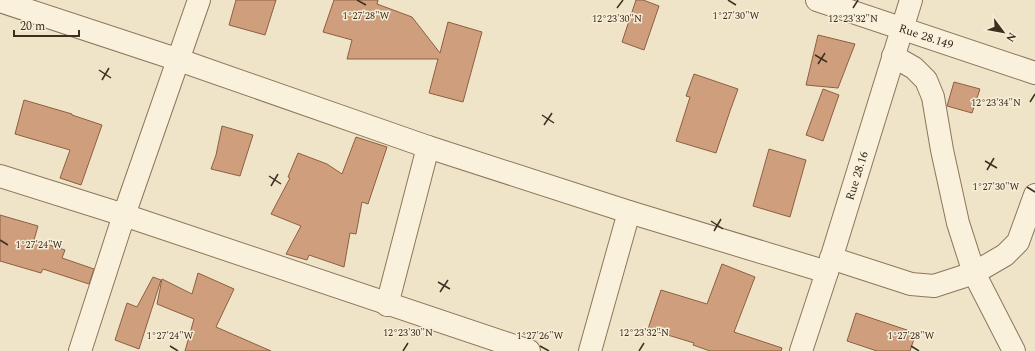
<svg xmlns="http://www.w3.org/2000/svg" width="1035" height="351" font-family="Spectral,serif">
<rect width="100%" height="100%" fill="#f0e4c8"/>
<!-- building -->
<path fill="#cf9f7d" stroke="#8d5f41" d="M236 0H276L265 35 229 25Z
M334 0H378L377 4 412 17 440 53 448 22 482 32 463 102 429 93 438 59H347L352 40 323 32Z
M636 0H643L659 6 644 50 622 42Z
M818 35 855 44 838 88 806 85Z
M694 74 738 89 730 111 716 153 676 141 690 97 686 96Z
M954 82 980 89 972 113 947 106Z
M823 89 839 95 823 141 806 135Z
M24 100 72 114V115L102 125 81 185 60 178 70 150 15 134Z
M222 126 253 135 240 176 211 169 216 155Z
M356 137 387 147 368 204 362 202 356 234 350 233 344 267 309 255 307 260 286 254 301 226 271 214 290 178 288 177 298 153 327 164 342 174Z
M769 149 806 160 790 217 753 206Z
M0 215 38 226 34 240 65 250 62 258 94 269 89 284 43 269 41 273 0 261Z
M722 264 755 277 734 332 782 348 781 351H710L693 345 694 343 648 329 661 290 707 304Z
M198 273 234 289 216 327 271 351H185L194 319 157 304 162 279 192 294Z
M153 277 161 280 139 349 115 340 127 303 137 307Z
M856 313 916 333 910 351H877L847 341Z"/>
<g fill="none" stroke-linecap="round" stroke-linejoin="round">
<!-- minor casing -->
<g stroke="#8d765c" stroke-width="24">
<g id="minor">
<path id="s1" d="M817 0 1035 73"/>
<path d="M0 1 179 60 428 147 629 212 827 272"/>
<path d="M893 56 914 68 926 80 933 97 942 150 958 223 974 273 1014 351"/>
<path d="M0 176 124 215 529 351"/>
<path d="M831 258 911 284 934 286 974 273 1005 255 1018 242 1035 195"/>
<path d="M387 305 428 147"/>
<path d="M80 351 124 215 199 0"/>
<path d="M590 351 629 212"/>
<path id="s2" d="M801 351 827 272 911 0"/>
</g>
</g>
<!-- minor -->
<use href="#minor" stroke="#faf1dc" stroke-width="22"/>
</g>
<!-- ticks -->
<path fill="none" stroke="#3d2e20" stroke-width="1.5" d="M357 0 366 5M728 0 736 5M617 8 623 0M853 8 858 0M815 55 827 62M818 64 825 53M99 70 111 78M102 80 109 68M1030 102 1035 94M542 115 554 123M544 125 552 113M985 161 997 168M987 170 994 158M269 176 281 184M271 186 278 174M1027 187 1035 192M711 221 723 229M714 231 721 219M0 240 8 245M438 282 450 289M440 292 448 280M170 346 178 351M540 346 549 351M911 346 919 351M403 351 408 343M639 351 644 343"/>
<g text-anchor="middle" stroke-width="3" stroke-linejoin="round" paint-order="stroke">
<!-- street labels -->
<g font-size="12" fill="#3d2e20" stroke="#f7eed8">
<text dy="4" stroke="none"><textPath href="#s1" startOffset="115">Rue 28.149</textPath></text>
<text dy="4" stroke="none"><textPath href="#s2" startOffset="184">Rue 28.16</textPath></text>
</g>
</g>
<g font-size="10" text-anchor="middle" fill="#3d2e20" stroke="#f7eed8" stroke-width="3" stroke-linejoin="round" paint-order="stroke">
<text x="366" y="19">1°27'28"W</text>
<text x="736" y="19">1°27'30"W</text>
<text x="617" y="22">12°23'30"N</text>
<text x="853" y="22">12°23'32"N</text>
<text x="996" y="106">12°23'34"N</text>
<text x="996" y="190">1°27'30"W</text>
<text x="39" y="248">1°27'24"W</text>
<text x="408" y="336">12°23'30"N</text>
<text x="644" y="336">12°23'32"N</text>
<text x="170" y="339">1°27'24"W</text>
<text x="540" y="339">1°27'26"W</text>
<text x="911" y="339">1°27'28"W</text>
</g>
<!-- north arrow -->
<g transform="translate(1003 32) rotate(122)" stroke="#f7eed8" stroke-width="3" paint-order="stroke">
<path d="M0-3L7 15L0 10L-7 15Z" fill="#3d2e20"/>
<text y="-6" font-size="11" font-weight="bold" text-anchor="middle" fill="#3d2e20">N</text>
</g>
<!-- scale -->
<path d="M14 30v6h65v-6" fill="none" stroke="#3d2e20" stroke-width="2"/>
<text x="20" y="30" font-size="12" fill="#3d2e20" stroke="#f7eed8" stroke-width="3" paint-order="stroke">20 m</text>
</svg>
